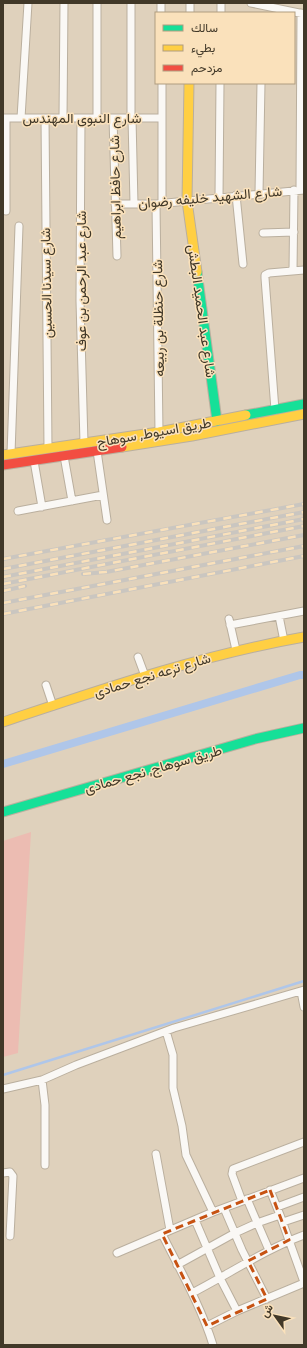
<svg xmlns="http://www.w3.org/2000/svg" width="307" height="1348" font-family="Roboto,Vazirmatn,sans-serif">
<rect width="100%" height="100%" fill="#dfd1bc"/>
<!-- green -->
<path fill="#ecbcb2" d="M31 832 18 1053 3 1057V841Z"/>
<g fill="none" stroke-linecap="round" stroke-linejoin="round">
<!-- stream -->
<path stroke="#afc6e9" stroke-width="2.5" d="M3 1075 304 981"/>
<!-- canal -->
<path stroke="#afc6e9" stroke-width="8" d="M3 764 300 675H304"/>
<!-- street casing -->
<g stroke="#baaf9e" stroke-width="9">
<path id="street" d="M131 3V118
M161 3V13
M251 3 304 14
M190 13V3
M221 13V3
M162 83V203
M3 118H162
M6 118V211
M21 118 28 3
M45 118 48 448
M63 118 64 3
M81 118 80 301 84 443
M97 118V3
M113 118 117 256
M132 118 134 204
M300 190 301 13
M259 193 261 83
M236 195 243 264
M219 197 220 83
M115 204H156L304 190
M156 204 159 432
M263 233 294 232
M293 271 294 190
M275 410 265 278V275L269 273 304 270
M97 451 107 520
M11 454 19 226
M64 456 72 501
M34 461 42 507
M18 511 103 495
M279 616 284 641
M229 619 236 650
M230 625 304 611
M138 657 145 676
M46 685 53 706
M301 991 304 1007
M166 1031 173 1055V1088L182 1126 186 1155 213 1212 304 1178
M42 1080 45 1105V1165
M3 1089 42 1080 76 1065 174 1028 304 990
M156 1154 170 1230
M3 1173 10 1172 13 1176 10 1236
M270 1190 280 1215 304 1282
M247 1199 269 1250
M242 1201 232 1174 233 1169 304 1142
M277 1207 304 1197
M224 1208 242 1250 267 1299
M195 1220 220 1278 237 1311
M283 1222 304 1215
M162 1234C180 1270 201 1306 213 1345
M117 1253 213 1212
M177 1265 235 1233 257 1223 280 1215
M192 1293C229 1274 264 1250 304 1235
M207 1326 237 1311 304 1283"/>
</g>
<!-- fast casing -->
<g stroke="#baaf9e" stroke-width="11">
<path id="fast" d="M197 272 217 421
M246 415 304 404
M3 812 255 739 304 728"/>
</g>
<!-- slow casing -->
<g stroke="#baaf9e" stroke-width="11">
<path id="slow" d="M189 83 187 201 197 272
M122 447 192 436 304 414
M3 455 159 432 246 415
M3 722C102 689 201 655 304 637"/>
</g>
<!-- jam casing -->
<g stroke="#baaf9e" stroke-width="11">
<path id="jam" d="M3 465 122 447"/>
</g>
<!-- street -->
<use href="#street" stroke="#faf8f5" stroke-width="7"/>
<!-- fast -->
<use href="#fast" stroke="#16e098" stroke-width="9"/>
<!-- slow -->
<use href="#slow" stroke="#ffcf43" stroke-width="9"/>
<!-- jam -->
<use href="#jam" stroke="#f24e42" stroke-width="9"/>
<!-- rail casing -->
<g stroke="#cac6c0" stroke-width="4">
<path id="rail" d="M3 559 304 504
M3 569 304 512
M83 574 106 572 304 535
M3 577 304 519
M3 584 304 526
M3 591 25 586
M3 603 304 546
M3 614 304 556"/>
</g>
<!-- rail -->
<use href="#rail" stroke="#fae1bb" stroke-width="2.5" stroke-dasharray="8" stroke-linecap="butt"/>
</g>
<!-- marked area -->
<path fill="none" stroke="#c75212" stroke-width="3" stroke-dasharray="8 5" stroke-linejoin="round" d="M270 1190 289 1240 248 1261 267 1299 207 1326 162 1234Z"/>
<g text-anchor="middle" stroke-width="3" stroke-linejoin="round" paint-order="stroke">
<!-- street labels -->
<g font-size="14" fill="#413828" stroke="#fae1bb">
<text x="82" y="123">شارع النبوى المهندس</text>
<text transform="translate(115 187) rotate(-91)" y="5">شارع حافظ ابراهيم</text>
<text transform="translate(210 197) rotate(-5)" y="5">شارع الشهيد خليفه رضوان</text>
<text transform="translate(81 281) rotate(-90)" y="5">شارع عبد الرحمن بن عوف</text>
<text transform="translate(46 283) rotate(-91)" y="5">شارع سيدنا الحسين</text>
<text transform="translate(202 311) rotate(82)" y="5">شارع عبد الحميد البطش</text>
<text transform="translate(158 318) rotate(-91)" y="5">شارع حنظلة بن ربيعه</text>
<text transform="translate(154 432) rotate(-10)" y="5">طريق اسيوط, سوهاج</text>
<text transform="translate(152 675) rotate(-17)" y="5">شارع ترعه نجع حمادى</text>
<text transform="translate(153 769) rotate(-16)" y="5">طريق سوهاج, نجع حمادى</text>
</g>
</g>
<!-- border -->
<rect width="307" height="1348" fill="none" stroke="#413828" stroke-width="8"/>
<!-- legend -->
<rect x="155" y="12" width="140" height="72" fill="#fae1bb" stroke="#b09d80"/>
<rect x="163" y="25" width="20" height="6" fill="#16e098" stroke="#b09d80"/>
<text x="191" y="32" font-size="12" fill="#413828">سالك</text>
<rect x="163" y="45" width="20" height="6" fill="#ffcf43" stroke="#b09d80"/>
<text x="191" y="52" font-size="12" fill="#413828">بطيء</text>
<rect x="163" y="65" width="20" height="6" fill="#f24e42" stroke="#b09d80"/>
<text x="191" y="72" font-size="12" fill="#413828">مزدحم</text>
<!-- north arrow -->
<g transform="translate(275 1316) rotate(303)" stroke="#fae1bb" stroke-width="3" paint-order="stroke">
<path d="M0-3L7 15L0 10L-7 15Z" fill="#413828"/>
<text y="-6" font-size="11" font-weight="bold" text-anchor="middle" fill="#413828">ش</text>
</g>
</svg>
